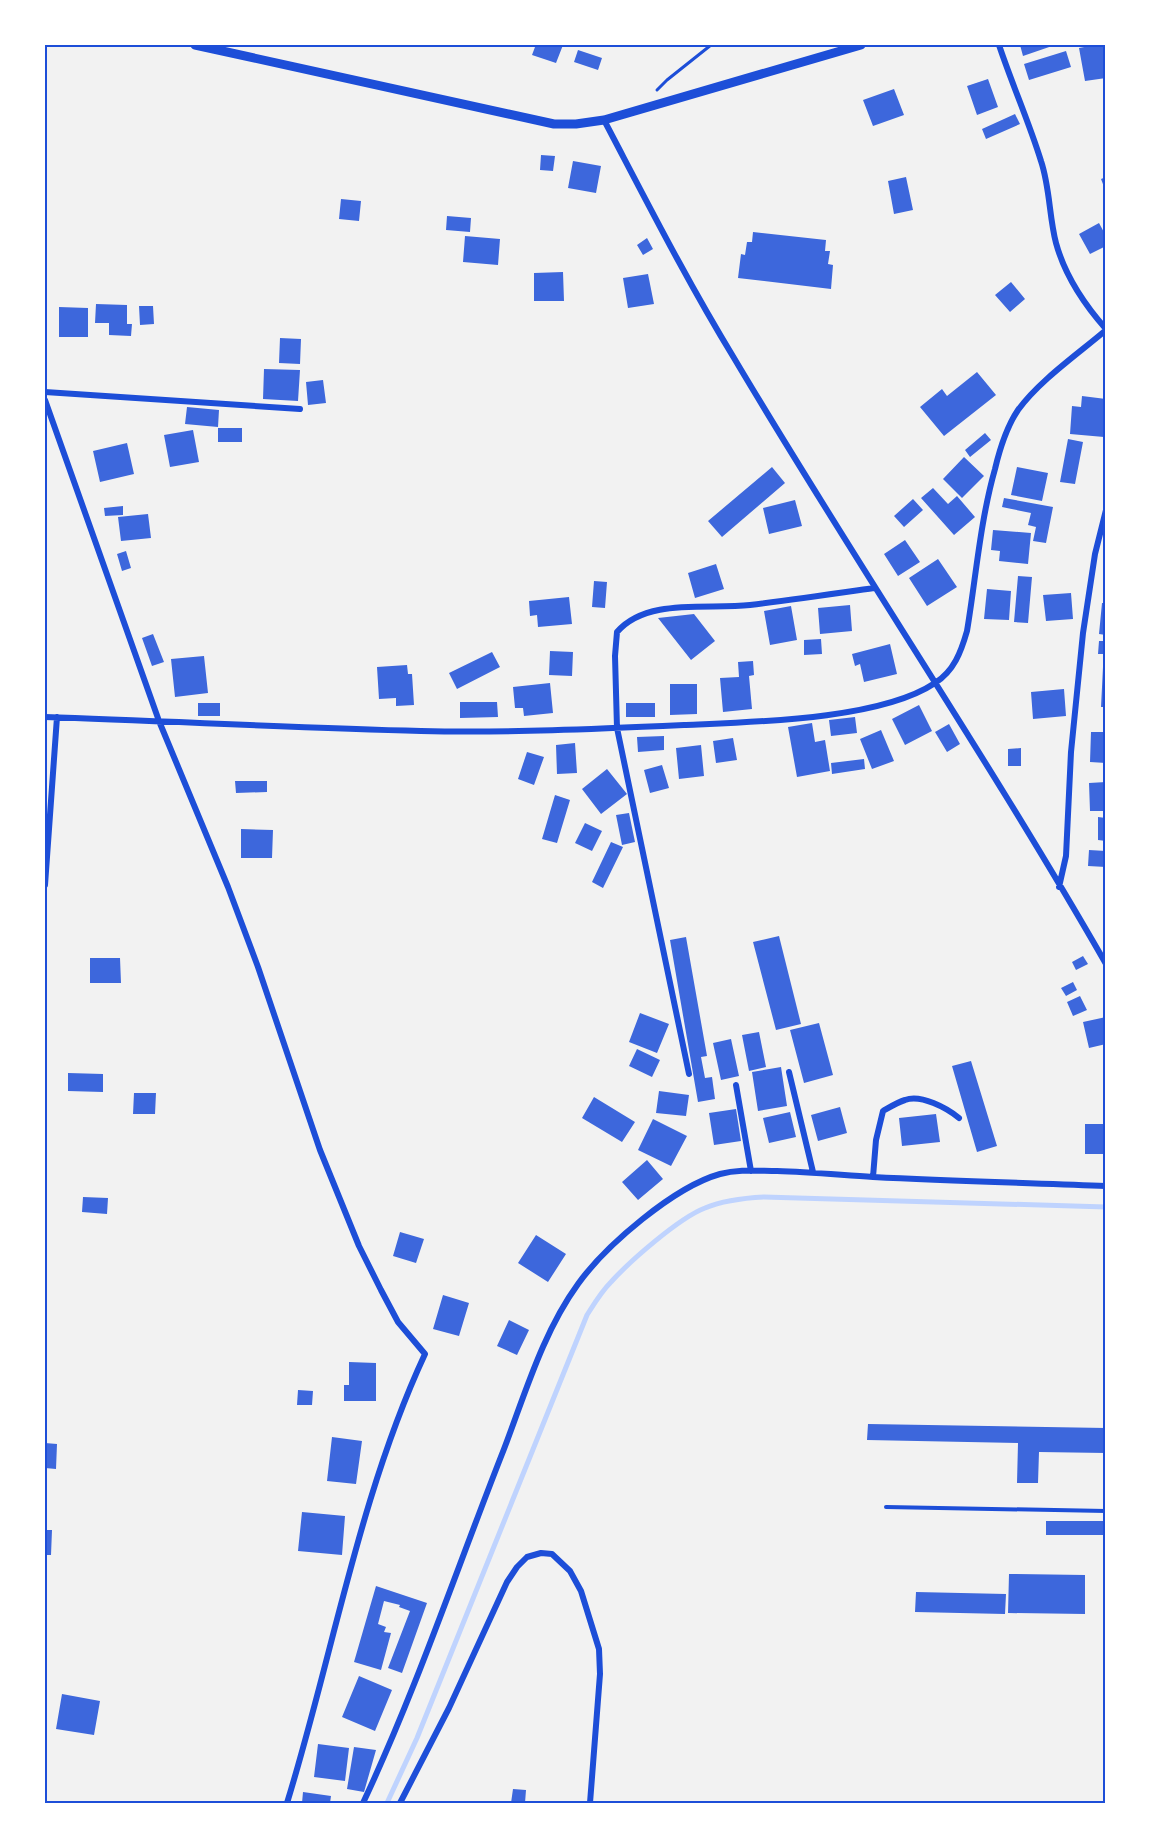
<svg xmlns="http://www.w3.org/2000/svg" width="1151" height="1848" font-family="Montserrat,sans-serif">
<rect width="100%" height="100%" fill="#f2f2f2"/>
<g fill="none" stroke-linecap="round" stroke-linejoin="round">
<!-- stream -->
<path stroke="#bfd3fe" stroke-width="5" d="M387 1803 417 1738 587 1315C594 1304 601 1292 611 1282 630 1261 679 1218 705 1208 724 1200 744 1198 764 1197L1106 1207"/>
</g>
<!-- building -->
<path fill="#3d67dc" d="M531 45H563L556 63 532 55 535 47Z
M1020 45H1055L1023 56Z
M1095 45H1106V78L1085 81 1079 48Z
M578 50 602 58 598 70 574 62Z
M1066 51 1071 67 1029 80 1024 64Z
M988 79 998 107 977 115 967 86Z
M894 89 904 115 873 126 863 100Z
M1015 114 1020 124 986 139 982 129Z
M541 155 555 156 553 171 540 170Z
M573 161 601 166 596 193 568 188Z
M906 177 913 210 894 214 888 181Z
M1106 177V192L1101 179Z
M341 199 361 201 359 221 339 219Z
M447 216 471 218 470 232 446 230Z
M1099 223 1106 236V246L1090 254 1079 234Z
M753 232 826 240 825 251H830L828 264 833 265 831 289 738 278 741 254 745 255 747 242H752Z
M465 236 500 239 498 265 463 262Z
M647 238 653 249 643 255 637 245Z
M563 272 564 301H534V273Z
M648 274 654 304 628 308 623 278Z
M1011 282 1025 299 1010 312 995 295Z
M96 304 127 305V324H132L131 336 109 335V323H95Z
M139 306H153L154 324 140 325Z
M59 307 88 308V337H59Z
M280 338 301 339 300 364 279 363Z
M264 369 300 370 298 401 263 399Z
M977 372 996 395 944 436 920 407 942 389 947 396Z
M323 380 326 403 308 405 306 382Z
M1082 396 1106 399 1104 437 1070 434 1072 406 1081 407Z
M187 407 219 410 218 427 185 424Z
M218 428H242V442H218Z
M193 430 199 462 170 467 164 435Z
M985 433 991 440 970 457 965 450Z
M1068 439 1083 442 1075 484 1060 482Z
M127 443 134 474 100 482 93 451Z
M964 457 984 476 962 498 943 479Z
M772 467 785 483 722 537 708 521Z
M1017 467 1048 473 1042 501 1011 495Z
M933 488 948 504 957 496 975 517 954 535 921 498Z
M1004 498 1053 507 1046 543 1033 541 1036 527 1028 525 1031 513 1002 507Z
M913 499 923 510 904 527 894 516Z
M795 500 802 526 769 534 763 508Z
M123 506V515L105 516 104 508Z
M148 514 151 538 121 541 118 517Z
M993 530 1031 533 1028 564 999 561 1000 551 991 550Z
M905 540 920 562 898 576 884 554Z
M126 551 131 568 122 571 117 554Z
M938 559 957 587 927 606 909 578Z
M716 564 724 589 695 598 688 573Z
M1018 576 1032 577 1028 623 1014 622Z
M594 581 607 582 605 608 592 607Z
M987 589 1011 591 1009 620 984 619Z
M1071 593 1073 619 1046 621 1043 595Z
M569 597 572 624 538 627 537 615 530 616 529 601Z
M1102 603H1106V635L1099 634Z
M850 605 852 631 820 634 818 608Z
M791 606 797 640 770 645 764 611Z
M694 614 715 641 691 660 658 618Z
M153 634 164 662 152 666 142 638Z
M821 639 822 654 804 655V640Z
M1099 641H1106V654H1098Z
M890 644 897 674 864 682 860 664 855 666 852 654Z
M550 651 573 652 572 676 549 675Z
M492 652 500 667 457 689 449 673Z
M204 656 208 693 175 697 171 659Z
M753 661 754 675 749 676 752 709 723 712 720 678 739 677 738 662Z
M407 665 408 674H412L414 705 396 706V698L379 699 377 667Z
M1103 667 1106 668V707H1101Z
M550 683 553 713 524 716 523 708H515L513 687Z
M670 684H697V714L670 715Z
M1064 689 1066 716 1033 719 1031 692Z
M460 702H497L498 717 460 718Z
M198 703H220V716H198Z
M626 703H655V717H626Z
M919 705 932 731 905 745 892 719Z
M855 717 857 733 831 736 829 720Z
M812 723 815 742 825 740 830 771 797 777 788 727Z
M949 724 960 744 947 752 935 732Z
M881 730 894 761 872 769 860 739Z
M1091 732H1106V763L1090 762Z
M664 736V750L638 752 637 737Z
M733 738 737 760 716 763 713 741Z
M575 743 577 773 557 774 556 745Z
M701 745 704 776 679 779 676 748Z
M1021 748V766H1008V749Z
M527 752 544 757 534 785 518 779Z
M864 759 865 769 832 774 831 763Z
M662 765 669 788 650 793 644 770Z
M607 769 627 794 601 814 582 789Z
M235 781H267V792L236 793Z
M1106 782V811H1090L1089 783Z
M555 795 570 800 557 843 542 839Z
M629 813 635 842 622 845 616 815Z
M1098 817 1106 818V841L1098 840Z
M585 823 602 831 592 851 575 843Z
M241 829 273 830 272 858H241Z
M611 842 623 847 603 888 592 882Z
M1089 850 1106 851V867L1088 866Z
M779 936 801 1024 776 1030 753 942Z
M686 937 707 1056 701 1057 705 1078 712 1077 715 1099 698 1102 670 940Z
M1083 956 1088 964 1076 970 1072 962Z
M90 958H120L121 983H90Z
M1073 982 1077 990 1066 996 1061 988Z
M1080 996 1087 1010 1073 1016 1067 1002Z
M640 1013 669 1024 657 1053 629 1042Z
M1106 1017V1044L1089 1048 1083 1022Z
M819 1023 833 1075 804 1083 790 1030Z
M759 1032 766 1067 749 1071 742 1035Z
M731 1039 739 1076 721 1080 713 1043Z
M637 1049 660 1060 652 1077 629 1066Z
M971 1061 997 1146 977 1152 952 1066Z
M781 1067 787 1106 758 1111 752 1072Z
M68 1073 103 1074V1092L68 1091Z
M659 1091 689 1095 686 1116 656 1113Z
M134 1093H156L155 1114H133Z
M594 1097 635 1122 622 1142 582 1118Z
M840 1107 847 1133 818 1141 811 1115Z
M736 1109 741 1141 714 1145 709 1113Z
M790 1112 796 1137 769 1143 763 1118Z
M936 1114 940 1142 902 1146 899 1118Z
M653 1119 687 1136 671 1166 638 1150Z
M1085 1124H1106V1154H1085Z
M647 1160 663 1179 638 1200 622 1182Z
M83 1197 108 1198 107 1214 82 1212Z
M400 1232 424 1239 416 1263 393 1256Z
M536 1235 566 1254 548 1282 518 1263Z
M443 1295 469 1303 459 1336 433 1329Z
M509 1320 529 1330 517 1355 497 1346Z
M349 1362 376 1363V1401H344V1385H349Z
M298 1390 313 1391 312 1405H297Z
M868 1424 1106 1428V1453L1039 1452 1038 1483H1017L1018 1443 867 1440Z
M332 1437 362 1441 356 1484 327 1481Z
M45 1443 57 1444 56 1469 45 1468Z
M302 1512 345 1516 342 1555 298 1551Z
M1046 1521H1106V1535H1046Z
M45 1530H52L51 1555H45Z
M1009 1574 1085 1575V1614L1008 1613Z
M376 1586 427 1603 402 1673 388 1668 410 1611 399 1607 400 1605 384 1601 378 1624 386 1627 384 1632 391 1633 381 1670 354 1662Z
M916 1592 1006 1594 1005 1614 915 1612Z
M359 1676 392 1690 375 1731 342 1717Z
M62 1694 100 1701 94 1735 56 1729Z
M318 1744 349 1748 345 1781 314 1777Z
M354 1747 376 1750 364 1792 347 1789Z
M513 1789 526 1790 525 1803H511Z
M303 1792 331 1796 330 1803H302Z"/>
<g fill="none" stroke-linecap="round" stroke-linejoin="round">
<!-- path -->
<path stroke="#1d4ed8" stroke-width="3" d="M657 90 667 80 711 45"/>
<!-- service -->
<path stroke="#1d4ed8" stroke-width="4" d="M886 1507 1106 1511"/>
<!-- minor -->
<path stroke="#1d4ed8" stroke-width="6" d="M999 45C1012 84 1029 122 1041 161 1050 188 1049 216 1056 243 1065 276 1083 303 1106 329
M604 120C646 200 687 281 734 358 855 562 988 758 1106 964
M45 392 300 409
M45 400 159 721 228 887 258 967 320 1150 359 1246 381 1290 398 1322 425 1354C359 1496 333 1654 287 1803
M45 717C170 721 295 728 421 731 509 733 597 729 686 725 752 722 880 720 935 683 954 671 961 652 967 631 976 577 980 522 995 469 1000 448 1006 428 1018 410 1040 380 1078 354 1106 330
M45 885 57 717
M1059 887 1066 856 1071 752 1083 633 1095 554 1106 510
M789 1072 813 1172
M689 1074 617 728 615 656 617 632C647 597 709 610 750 605 791 600 832 594 874 588
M736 1085 751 1171
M873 1177 876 1140 883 1111C890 1107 898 1102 905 1100 921 1094 947 1108 959 1118
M363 1803C417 1688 457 1568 504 1449 525 1394 543 1332 578 1284 606 1245 674 1187 720 1174 739 1169 758 1171 777 1171 809 1172 841 1175 873 1177 951 1181 1028 1183 1106 1186
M400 1803 449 1708 507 1582 517 1567 527 1557 541 1553 552 1554 570 1571 581 1591 599 1649 600 1674 590 1803"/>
<!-- tertiary -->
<path stroke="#1d4ed8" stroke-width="9" d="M195 45 554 124H576L604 120 861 45"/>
</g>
<!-- border -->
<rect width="1151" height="1848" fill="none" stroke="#ffffff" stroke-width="93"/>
<rect x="46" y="46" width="1058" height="1756" fill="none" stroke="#1d4ed8" stroke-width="2"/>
</svg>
